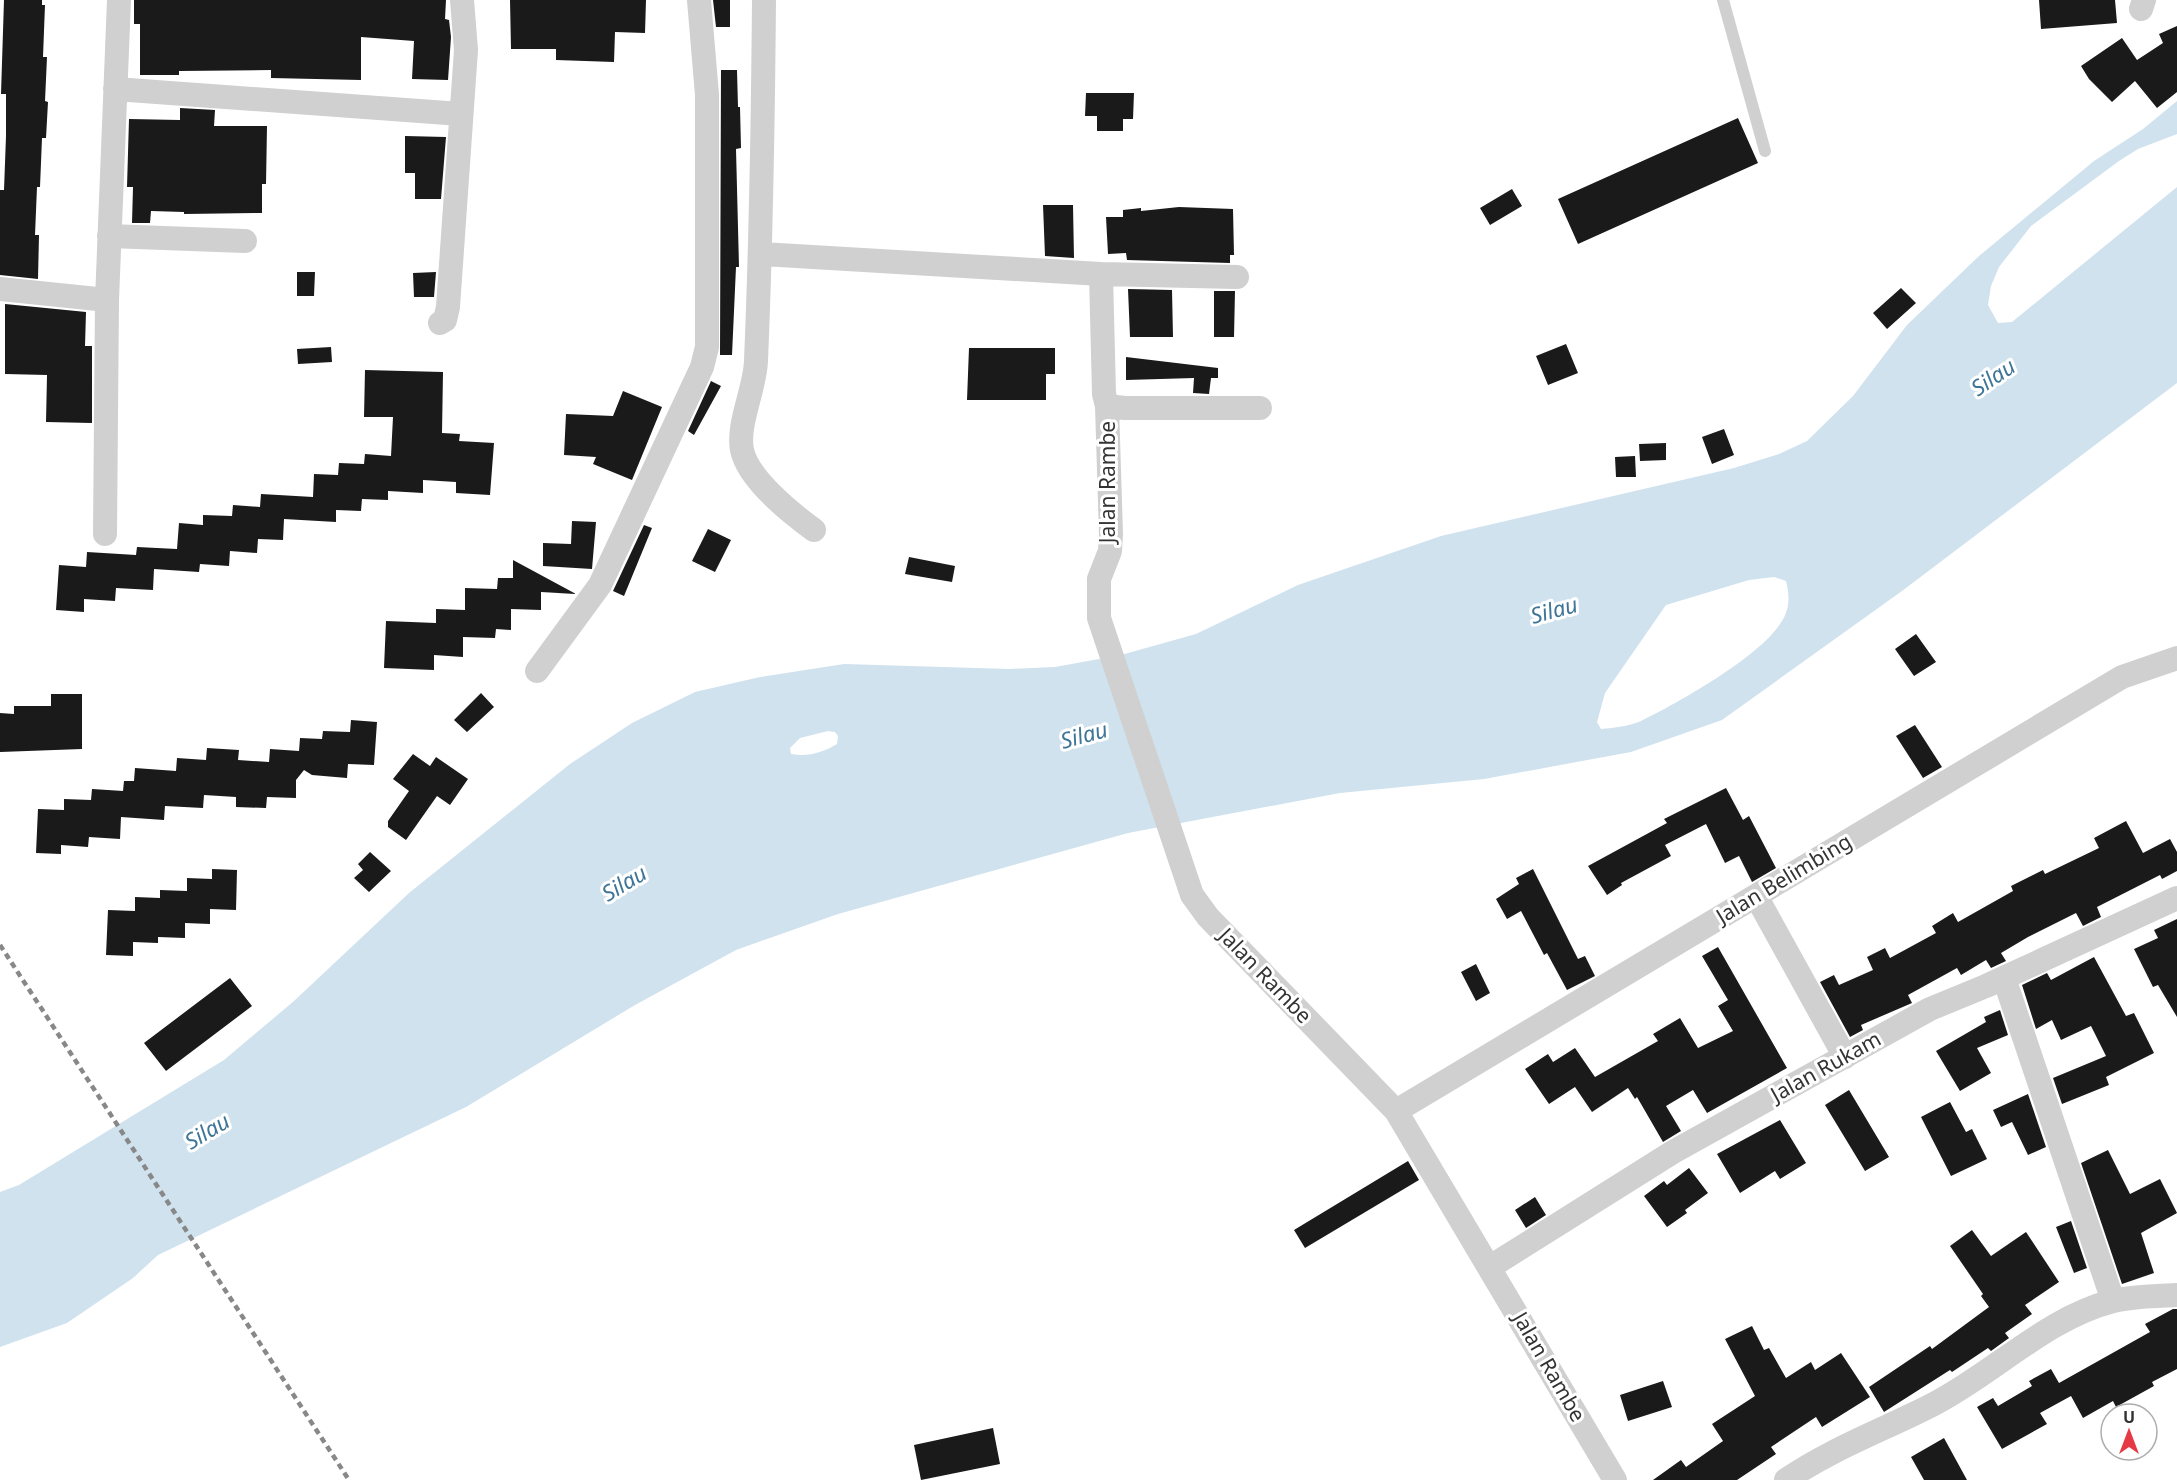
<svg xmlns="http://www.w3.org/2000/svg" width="2177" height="1480" font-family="'Noto Sans',sans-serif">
<rect width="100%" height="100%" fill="#fff"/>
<!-- water -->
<path fill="#cfe2ee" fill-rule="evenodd" d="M2177 101V134L2138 149 2119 161 2031 226 1999 267 1991 286 1988 305 1998 323 2012 322 2177 187V383L1902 591 1722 720 1631 752 1484 779 1340 793 1128 833 838 914 736 950 635 1005 466 1107 158 1255 133 1278 67 1323 0 1347V1192L19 1185 224 1060 294 1001 409 893 570 764 632 723 695 692 760 677 844 664 1009 669 1055 667 1121 655 1196 634 1298 585 1441 536 1734 468 1779 454 1807 441 1853 396 1907 325 1979 256 2094 161 2143 129ZM1774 577 1786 581C1790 597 1790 610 1780 624 1759 657 1678 703 1641 721 1629 726 1615 728 1601 729L1597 722 1605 693 1666 605 1749 580ZM828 731 835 732 838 736 837 744C822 753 808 757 791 754L790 748 800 738Z"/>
<!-- building -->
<path fill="#1a1a1a" d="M4 0H42V5H45L43 57H47L45 101 48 102 46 138H42L40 187H37L35 235H39L38 279 0 275V190H4L6 136V94H1Z
M134 0H446L445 19 449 20 451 37 448 80 412 79 414 41 361 37V80L271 78V70L179 71V75H140V24H134Z
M510 0H646L645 33 615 32 614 62 556 60V49H511Z
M713 0H730V27H716Z
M2039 0H2115L2117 23 2041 29Z
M2177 26V92L2157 108 2135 81 2112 102 2089 79 2081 66 2122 38 2137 60 2163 43 2159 34Z
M721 70H737L738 107H740L741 148 736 149 739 267H736L732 355H720Z
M1086 93H1134L1133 119H1123V131H1097V116H1085Z
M180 108 215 110 214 126H267L266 184H262V213L184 214V212L151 211 150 223H132L133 187H127L129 119 180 120Z
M1738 118 1758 163 1578 244 1558 199Z
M405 136 446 137 441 199H415V173H405Z
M1512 189 1522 206 1490 225 1480 208Z
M1043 205H1073L1074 258 1045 256Z
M1179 207 1233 209 1234 255H1230V263L1127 260 1126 253 1108 254 1106 217H1123V210L1141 208V211Z
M297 272H315L314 296H297Z
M436 272 434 297H414L413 273Z
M1901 288 1916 303 1887 329 1873 313Z
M1128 289 1172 290 1173 337H1130Z
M1214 291H1235L1234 337H1214Z
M5 304 86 312 85 346H92V423L46 422 47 375 5 374Z
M1566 344 1578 373 1548 385 1536 356Z
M331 347 332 362 298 364 297 349Z
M969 348H1055V374H1046V400H967Z
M1126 357 1218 368V378H1211L1209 394 1193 393 1194 378 1126 380Z
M365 370 443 372 442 433 460 434 459 441 494 443 490 495 456 493V482L423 480V493L388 491V500L362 499 361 511 336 510V522L284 519 283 540 258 539 257 553 230 551 229 566 200 564 199 572 154 569 153 590 116 588 115 601 84 599V612L56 610 59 565 86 567 87 552 136 555 137 547 177 549 179 523 203 525V515L232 516 233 505 260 507 261 494 313 497 314 474 338 475 339 463 364 464 365 454 391 456 393 417H364Z
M711 381 721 386 694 435 688 431Z
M623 391 662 407 632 480 593 464 596 457 564 455 566 414 613 416Z
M1724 429 1734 455 1712 464 1702 437Z
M1666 443V460L1640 461 1639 444Z
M1635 456 1636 477H1616L1615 457Z
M572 521 596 522 592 569 543 566V543L571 544Z
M644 525 652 528 624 596 613 591Z
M708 529 731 540 715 572 692 561Z
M909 557 955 566 952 582 905 574Z
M513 560 576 594 541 592V610L511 609V630L496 629 495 638 463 637V657L434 655V670L384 668 386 621 436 623V609L465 610V588L497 589 498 578H513Z
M1916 634 1936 662 1914 676 1895 649Z
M481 693 494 707 467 732 454 720Z
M51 694H82V749L0 752V713L14 714V706H51Z
M351 720 377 722 374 765 348 764 347 778 312 775 304 770 296 780V798L267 797 266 808 236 807V797L204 795 203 808 165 806 164 820 121 817 120 839 89 837 88 847 61 845V854L36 853 38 809 64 810V799L91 800 92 789 123 791 124 781H134L135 768 176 771 177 758 206 760 207 748 239 750 238 760 269 762 270 749 299 751 300 738 322 739 323 731 350 732Z
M1915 725 1942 767 1923 778 1896 736Z
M413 754 430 766 436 757 468 779 450 805 437 796 406 840 388 827V821L409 791 393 779Z
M1726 788 1743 820 1749 816 1776 868 1752 882 1739 856 1725 863 1706 824 1665 845 1671 856 1621 883 1622 885 1607 895 1588 866 1667 823 1664 819Z
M2126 821 2143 853 2170 839 2177 852V871L2162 879 2160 875 2097 907 2101 917 2083 926 2076 913 2028 937 2001 953 2006 961 1991 968 1986 960 1961 975 1957 968 1908 995 1912 1003 1861 1025 1863 1030 1850 1037 1820 982 1834 975 1839 985 1873 970 1867 957 1885 948 1890 958 1936 933 1932 926 1953 913 1958 922 2013 891 2011 886 2043 870 2045 874 2099 848 2094 838Z
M370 852 391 871 369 892 354 878 363 870 358 864Z
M212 869 237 870 236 910 210 909V924L185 923V938L158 937V943L133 942V956L106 955 108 910 135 911V897L160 898V890L187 891V878L212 879Z
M1533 869 1578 959 1585 956 1595 976 1567 990 1547 953 1544 955 1521 911 1507 919 1496 899 1519 884 1516 878Z
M2177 919V1017L2158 985 2153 987 2134 949 2158 938 2154 930Z
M1718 947 1787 1068 1707 1113 1693 1090 1666 1106 1681 1131 1663 1142 1637 1097 1635 1099 1628 1088 1592 1112 1575 1087 1549 1104 1525 1069 1548 1054 1553 1062 1575 1048 1595 1077 1658 1041 1653 1034 1680 1018 1698 1048 1733 1031 1718 1006 1728 1000 1702 956Z
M2094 957 2126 1016 2134 1013 2154 1053 2106 1077 2109 1085 2062 1104 2053 1078 2106 1056 2091 1026 2061 1040 2052 1020 2036 1029 2022 985 2047 973 2051 980Z
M1476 964 1490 993 1476 1001 1461 972Z
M230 978 252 1006 166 1071 144 1043Z
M2000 1010 2008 1035 1977 1048 1991 1073 1960 1091 1936 1051 1986 1022 1984 1017Z
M1849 1090 1889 1157 1865 1171 1825 1105Z
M2028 1094 2046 1147 2028 1155 2012 1122 2001 1127 1993 1110Z
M1950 1102 1966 1132 1972 1129 1987 1159 1951 1176 1921 1117Z
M1780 1120 1806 1163 1780 1179 1775 1171 1740 1193 1717 1154Z
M2108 1150 2130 1194 2160 1179 2177 1213 2141 1233 2154 1273 2122 1284 2081 1163Z
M1408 1161 1419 1180 1305 1248 1294 1230Z
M1689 1168 1708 1193 1685 1210 1687 1213 1667 1227 1644 1196 1664 1181 1667 1185Z
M1535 1197 1546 1215 1526 1228 1515 1210Z
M2071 1221 2087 1268 2074 1273 2056 1227Z
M1972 1230 1991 1256 2026 1232 2059 1282 2025 1305 2032 1314 2005 1333 2009 1338 1991 1351 1988 1348 1952 1372 1950 1370 1884 1412 1869 1387 1930 1346 1932 1349 1989 1307 1981 1296 1983 1294 1950 1246Z
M2173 1309H2177V1369L2152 1382 2154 1386 2116 1407 2113 1401 2083 1418 2071 1396 2040 1413 2047 1424 2002 1449 1977 1407 1993 1398 1998 1406 2032 1386 2029 1381 2051 1369 2059 1383 2150 1332 2145 1324Z
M1752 1326 1764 1350 1769 1348 1786 1378 1811 1362 1815 1370 1841 1353 1870 1397 1822 1427 1816 1417 1771 1447 1776 1454 1737 1480H1653L1681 1460 1686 1467 1723 1441 1712 1424 1755 1396 1725 1339Z
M1663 1381 1672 1407 1628 1421 1620 1395Z
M993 1428 1000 1464 921 1480 914 1445Z
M1944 1438 1967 1480H1924L1911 1457Z"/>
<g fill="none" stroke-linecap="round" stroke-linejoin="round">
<!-- lane -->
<path stroke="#d0d0d0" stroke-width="12" d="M1723 0 1765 151"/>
<!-- street -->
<path stroke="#d0d0d0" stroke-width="24" d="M764 0C763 120 761 241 756 361 755 389 737 424 742 450 748 479 792 514 814 530
M2141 9 2144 0
M115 89 461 114
M109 236 245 241
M761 254 1101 274 1237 277
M1101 274 1104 394 1107 406 1125 408H1260
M0 289 107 300
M440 323 445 320 448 307 466 50 462 0
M1107 406 1111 534 1110 551 1099 579V618L1192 895 1208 917 1396 1111 1615 1480
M105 534 107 300 119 0
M537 671 600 585 702 367 707 347V95L699 0
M1756 896 1845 1057
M2004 978 2113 1301
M1396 1111 2122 677 2177 658
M1490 1267 1673 1152 1930 1009 1986 986 2177 898
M1786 1480C1831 1449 1883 1430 1932 1405 1993 1374 2046 1318 2113 1301 2134 1296 2156 1296 2177 1295"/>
<!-- rail -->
<path stroke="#888" stroke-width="4.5" stroke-dasharray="6 4.5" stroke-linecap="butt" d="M0 945 349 1480"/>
</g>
<g text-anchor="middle" stroke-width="6" stroke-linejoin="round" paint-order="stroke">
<!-- street labels -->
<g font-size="21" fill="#333" stroke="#fff">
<text transform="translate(1108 482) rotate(-90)" y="7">Jalan Rambe</text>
<text transform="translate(1784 879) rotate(-31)" y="7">Jalan Belimbing</text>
<text transform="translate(1265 976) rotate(46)" y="7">Jalan Rambe</text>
<text transform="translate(1826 1067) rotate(-29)" y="7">Jalan Rukam</text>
<text transform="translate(1549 1367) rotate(60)" y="7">Jalan Rambe</text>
</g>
<!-- water labels -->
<g font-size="22" font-style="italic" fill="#3f7597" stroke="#fff">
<text transform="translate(1993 377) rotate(-34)" y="8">Silau</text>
<text transform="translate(1554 610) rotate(-15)" y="8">Silau</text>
<text transform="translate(1084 735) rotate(-15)" y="8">Silau</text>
<text transform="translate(624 883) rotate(-31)" y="8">Silau</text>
<text transform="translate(207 1131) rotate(-31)" y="8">Silau</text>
</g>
</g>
<!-- north arrow -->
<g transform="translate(2129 1432)"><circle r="28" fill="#ffffff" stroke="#adadad" stroke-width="1.5"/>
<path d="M0-4.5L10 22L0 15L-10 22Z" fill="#e63946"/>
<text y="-9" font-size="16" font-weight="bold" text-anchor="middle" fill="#333333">U</text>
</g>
</svg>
